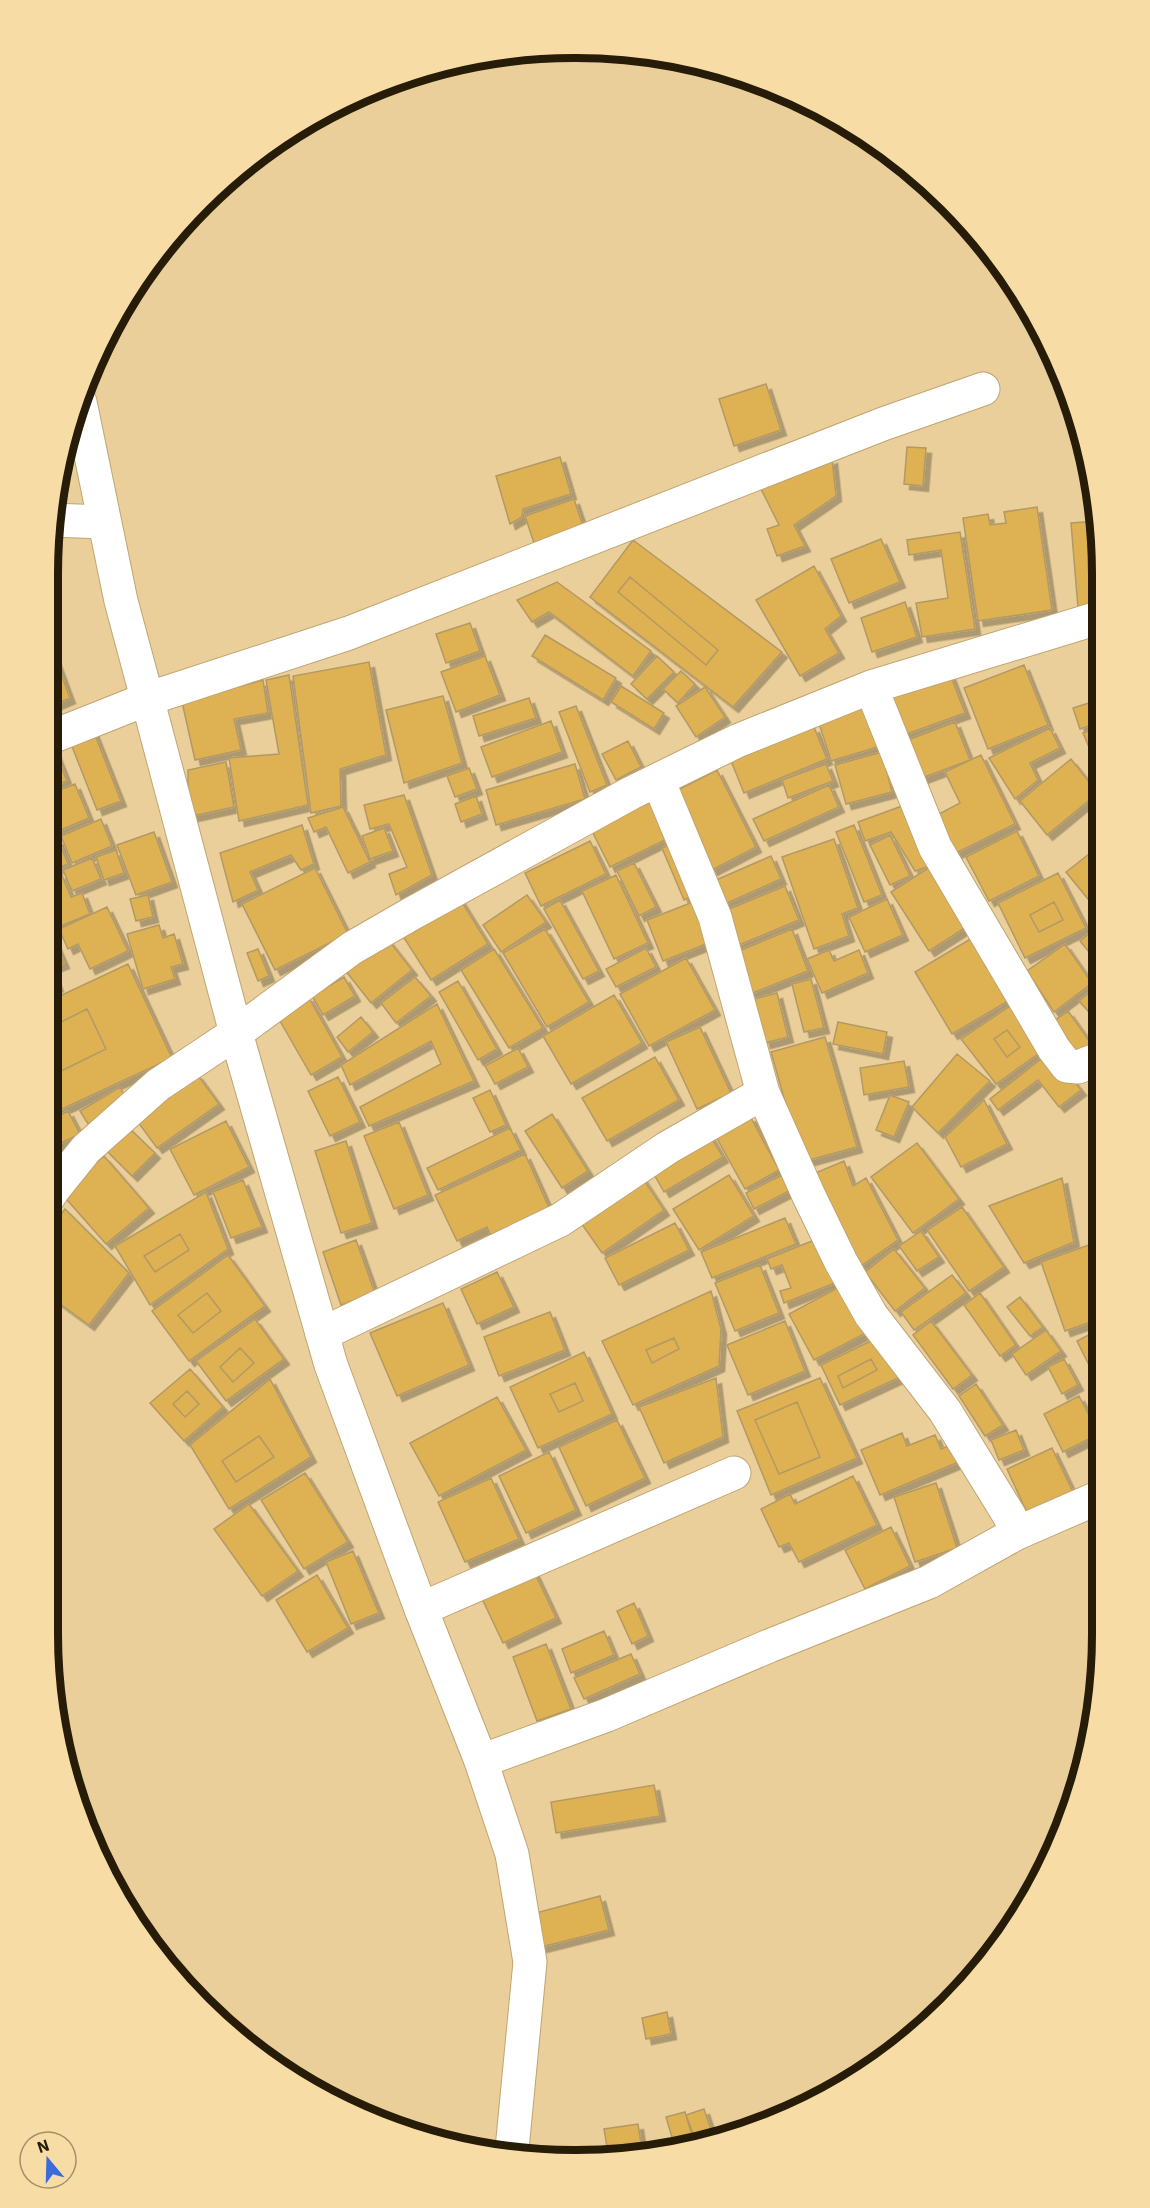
<svg xmlns="http://www.w3.org/2000/svg" width="1150" height="2208" font-family="'IBM Plex Sans',sans-serif">
<defs>
<filter id="shadow"><feDropShadow dx="5.5" dy="5.5" stdDeviation="0" flood-color="#0004"/></filter>
</defs>
<rect width="100%" height="100%" fill="#ebcf9a"/>
<!-- building -->
<path fill="#deb153" stroke="#b39965" stroke-width="1.5" fill-rule="evenodd" filter="url(#shadow)" d="M766 384 781 430 734 446 719 399Z
M907 447 926 448 923 486 904 484Z
M560 457 571 494 523 509 522 517 510 524 496 476Z
M832 458 836 496 794 525 805 546 777 556 767 529 779 525 761 489Z
M1089 473 1093 490 1086 492 1081 475Z
M574 499 583 526 534 543 525 516Z
M1037 507 1052 610 978 621 963 518 988 514 990 525 1006 523 1004 512Z
M1097 521 1098 602 1078 608 1071 523Z
M960 532 975 629 922 637 916 603 948 598 941 550 909 555 907 540Z
M881 539 900 582 849 603 831 559Z
M633 540 782 652 733 707 590 597ZM630 577 718 650 706 665 618 592Z
M814 566 841 616 825 629 839 653 800 676 756 600Z
M630 577 718 650 706 665 618 592Z
M557 582 651 651 633 676 549 612 532 622 517 600Z
M905 602 917 637 872 652 861 618Z
M470 623 480 651 446 663 436 634Z
M545 635 616 678 603 700 532 656Z
M54 655 70 698 49 707V657Z
M485 656 500 695 456 712 441 672Z
M657 656 674 672 647 699 631 684Z
M369 662 386 755 340 769 341 806 311 813 293 676Z
M1024 665 1048 725 988 749 964 688Z
M681 671 695 684 678 703 663 689Z
M950 674 965 713 904 735 890 696Z
M289 675 308 805 239 821 229 758 279 754 266 680Z
M263 680 268 713 234 719 241 750 195 760 182 702Z
M621 686 664 713 654 729 611 702Z
M705 687 725 717 696 737 676 706Z
M443 696 462 763 404 783 386 710Z
M529 698 536 718 479 736 473 716Z
M1098 700V723L1080 729 1073 708Z
M868 705 881 746 831 761 818 720Z
M576 706 607 785 590 792 559 712Z
M551 721 562 752 492 777 481 747Z
M955 722 970 760 922 778 908 740Z
M814 727 827 759 744 793 731 761Z
M1098 727V763L1096 764 1083 733Z
M1050 728 1060 748 1030 763 1038 780 1015 799 989 758Z
M93 730 121 801 97 810 69 739Z
M628 741 641 767 616 780 602 754Z
M53 746 67 781 49 788V747Z
M882 752 892 792 846 804 835 765Z
M981 755 1015 824 956 853 937 815 960 803 945 772Z
M1071 759 1098 793 1047 835 1020 801Z
M226 762 234 807 188 817V770Z
M575 764 585 799 496 825 486 790Z
M826 764 833 781 788 798 782 780Z
M469 768 477 789 455 797 447 776Z
M717 770 756 847 712 870 672 793Z
M75 784 89 818 49 835V794Z
M829 785 839 807 764 841 753 819Z
M404 795 432 875 396 895 389 874 407 867 389 824 370 829 364 805Z
M476 796 482 814 461 822 455 804Z
M649 798 669 838 610 867 590 827Z
M902 806 933 865 915 871 891 832 865 841 858 822Z
M343 807 370 862 348 873 326 827 314 832 308 818Z
M101 819 112 846 72 863 61 836Z
M302 825 314 864 301 870 291 855 250 872 258 890 233 902 220 853Z
M854 825 882 895 864 902 836 832Z
M384 828 393 851 370 859 362 836Z
M1017 831 1039 876 989 901 966 857Z
M154 832 172 882 136 895 117 845Z
M890 835 910 876 890 885 870 845Z
M58 839 68 864 49 872V843Z
M834 839 858 908 842 914 849 936 814 949 782 857Z
M678 840 701 892 684 900 662 848Z
M590 841 606 874 541 906 525 873Z
M1098 847 1099 872 1091 878 1097 887 1099 886V909L1097 910 1066 872Z
M116 850 124 873 104 880 96 857Z
M771 856 781 879 718 907 707 884Z
M92 858 101 879 72 891 63 870Z
M634 863 656 907 639 916 617 871Z
M933 865 971 924 929 951 891 892Z
M315 868 348 934 275 970 242 904Z
M1099 872V886L1097 887 1091 878Z
M61 873 71 897 82 893 90 914 56 928 49 910V878Z
M1058 873 1086 928 1025 958 998 903ZM1054 902 1063 920 1039 932 1030 915Z
M616 875 648 943 614 959 582 891Z
M785 886 799 920 732 948 717 914Z
M457 894 488 944 431 980 399 930Z
M148 895 153 917 136 921 130 899Z
M527 895 546 922 501 952 483 925Z
M703 898 719 939 663 961 647 920Z
M887 899 903 935 865 952 849 917Z
M560 900 599 971 583 979 544 909Z
M1054 902 1063 920 1039 932 1030 915Z
M107 907 128 951 90 969 78 944 68 949 59 929Z
M159 925 163 938 174 934 183 964 171 967 175 979 143 989 127 934Z
M1098 926H1099V964L1080 941Z
M545 929 589 1002 547 1027 503 953Z
M792 929 808 971 750 994 734 953Z
M977 935 1015 997 952 1034 915 972Z
M386 937 412 970 371 1003 345 970Z
M55 942 64 963 51 968 58 986 49 990V945Z
M1065 944 1092 983 1054 1012 1027 971Z
M646 948 656 967 616 987 606 969Z
M258 949 269 976 258 981 247 953Z
M494 949 543 1028 509 1048 461 970Z
M829 950 834 961 859 950 868 973 822 993 807 959Z
M686 958 715 1010 649 1046 620 994Z
M128 964 172 1058 49 1115V1077L106 1049 87 1009 49 1028V1001Z
M344 977 355 996 323 1015 312 996Z
M415 977 431 996 396 1023 381 1003Z
M811 979 824 1028 804 1032 792 984Z
M458 981 497 1049 478 1060 439 992Z
M1092 990 1099 997V1023L1079 1001Z
M777 993 788 1037 765 1043 754 999Z
M614 995 642 1043 571 1084 543 1036Z
M308 996 342 1057 311 1075 276 1014Z
M437 1004 474 1081 369 1126 360 1107 441 1064 431 1041 350 1085 341 1065Z
M1010 1006 1048 1047 996 1084 961 1039ZM1007 1030 1020 1047 1007 1057 994 1039Z
M87 1009 106 1049 49 1077V1028Z
M1068 1011 1095 1049 1077 1062 1050 1024Z
M361 1017 373 1032 348 1052 337 1037Z
M838 1022 887 1032 883 1054 833 1044Z
M700 1027 731 1093 697 1109 666 1042Z
M1007 1030 1020 1047 1007 1057 994 1039Z
M825 1037 857 1147 802 1162 771 1052Z
M518 1048 528 1067 495 1084 485 1066Z
M1051 1051 1081 1090 1059 1107 1038 1080 998 1110 990 1099Z
M957 1054 990 1081 938 1133 912 1107Z
M655 1057 679 1100 607 1141 582 1098Z
M904 1061 909 1087 864 1095 860 1068Z
M197 1074 219 1104 157 1148 135 1118Z
M338 1077 360 1122 330 1136 308 1091Z
M120 1087 128 1102 88 1124 80 1111Z
M490 1090 506 1125 490 1132 473 1098Z
M890 1095 909 1102 894 1137 876 1130Z
M984 1100 1007 1144 961 1167 945 1137Z
M68 1111 80 1134 48 1149 49 1121Z
M552 1114 588 1171 562 1188 525 1131Z
M750 1116 779 1170 745 1189 715 1135Z
M226 1121 249 1167 194 1195 170 1149Z
M399 1122 428 1195 394 1209 364 1136Z
M127 1126 155 1153 132 1176 105 1149Z
M510 1128 521 1150 438 1190 427 1168Z
M709 1134 723 1157 664 1192 651 1169Z
M346 1141 372 1223 341 1233 315 1151Z
M917 1143 959 1199 913 1233 871 1177Z
M525 1154 551 1212 492 1239 487 1227 457 1241 435 1195Z
M104 1156 149 1208 106 1244 61 1193Z
M844 1161 853 1186 866 1178 898 1240 858 1268 808 1176Z
M729 1175 754 1216 699 1250 673 1209Z
M782 1175 789 1191 754 1209 746 1193Z
M642 1177 664 1210 602 1253 579 1220Z
M1062 1178 1074 1242 1024 1263 989 1206Z
M243 1180 262 1227 231 1238 213 1192Z
M206 1192 228 1249 150 1305 115 1246ZM180 1234 189 1250 155 1272 144 1256Z
M962 1207 1004 1267 969 1291 927 1230Z
M65 1209 129 1273 89 1325 48 1295V1232Z
M785 1218 796 1244 712 1278 701 1252Z
M675 1223 689 1250 619 1285 605 1258Z
M921 1231 939 1257 917 1271 899 1246Z
M180 1234 189 1250 155 1272 144 1256Z
M822 1237 840 1281 784 1303 780 1291 791 1288 782 1265 771 1269 767 1259Z
M356 1240 375 1293 341 1305 323 1252Z
M1100 1241V1319L1065 1331 1041 1262Z
M894 1249 925 1288 895 1311 865 1272Z
M228 1255 265 1306 189 1361 152 1311ZM207 1293 221 1311 193 1333 178 1315Z
M760 1265 779 1313 735 1331 715 1283Z
M497 1272 514 1307 477 1324 461 1289Z
M952 1275 966 1293 914 1330 901 1312Z
M841 1286 866 1333 814 1360 789 1314Z
M711 1291 721 1329 719 1366 633 1405 602 1341ZM674 1338 679 1349 652 1363 646 1350Z
M207 1293 221 1311 193 1333 178 1315Z
M980 1293 1016 1345 1000 1356 964 1305Z
M1020 1297 1043 1327 1030 1336 1007 1307Z
M443 1303 469 1365 397 1396 370 1333Z
M550 1312 565 1350 499 1376 484 1337Z
M255 1319 284 1359 226 1401 196 1361ZM240 1348 254 1363 233 1382 220 1367Z
M785 1321 805 1371 748 1395 727 1345Z
M931 1321 972 1375 953 1389 913 1335Z
M1100 1329V1380L1097 1381 1077 1341Z
M1046 1330 1061 1351 1026 1375 1012 1354Z
M674 1338 679 1349 652 1363 646 1350Z
M873 1340 900 1377 840 1405 821 1365ZM871 1359 877 1370 843 1388 838 1376Z
M240 1348 254 1363 233 1382 220 1367Z
M584 1352 612 1414 538 1448 510 1387ZM575 1383 583 1401 559 1412 550 1394Z
M871 1359 877 1370 843 1388 838 1376Z
M1064 1359 1078 1385 1062 1394 1048 1367Z
M190 1369 223 1407 184 1441 150 1403ZM187 1391 199 1404 185 1417 173 1404Z
M716 1378 723 1437 664 1463 639 1407Z
M820 1378 857 1458 771 1495 737 1411ZM797 1402 820 1457 779 1474 755 1420Z
M270 1379 311 1457 229 1509 190 1445ZM259 1436 274 1457 236 1482 222 1461Z
M575 1383 583 1401 559 1412 550 1394Z
M976 1384 1003 1425 985 1436 959 1396Z
M187 1391 199 1404 185 1417 173 1404Z
M1079 1396 1099 1434 1063 1452 1044 1414Z
M497 1397 526 1450 439 1496 410 1443Z
M797 1402 820 1457 779 1474 755 1420Z
M617 1420 645 1478 586 1506 559 1447Z
M1016 1430 1024 1450 999 1460 991 1440Z
M902 1433 907 1446 935 1435 941 1449 954 1444 961 1461 880 1495 861 1450Z
M259 1436 274 1457 236 1482 222 1461Z
M1052 1448 1074 1494 1028 1515 1007 1469Z
M549 1452 576 1510 526 1533 499 1476Z
M305 1473 348 1542 304 1569 261 1500Z
M853 1476 877 1525 799 1562 789 1543 779 1547 761 1509 790 1494 795 1504Z
M491 1478 519 1539 465 1562 438 1502Z
M936 1483 957 1548 915 1562 894 1497Z
M249 1504 298 1571 262 1596 214 1529Z
M891 1527 910 1566 865 1589 845 1550Z
M353 1551 379 1613 351 1624 326 1562Z
M531 1565 556 1618 503 1643 478 1590Z
M317 1575 348 1628 307 1652 276 1600Z
M634 1603 648 1636 632 1644 617 1611Z
M604 1631 614 1655 571 1673 562 1649Z
M546 1644 571 1709 537 1721 513 1657Z
M631 1654 640 1674 584 1699 574 1678Z
M654 1785 660 1816 556 1833 551 1802Z
M600 1896 609 1930 541 1947 532 1914Z
M667 2012 671 2034 646 2039 642 2018Z
M704 2109 711 2130 694 2136 686 2115Z
M685 2112 693 2139 674 2144 666 2117Z
M638 2124 642 2151 609 2159 604 2129Z"/>
<g fill="none" stroke-linecap="round" stroke-linejoin="round">
<!-- minor casing -->
<g stroke="#c0a571" stroke-width="35">
<path id="minor" d="M52 520 104 522
M871 687 935 847 1054 1049 1067 1066 1078 1067 1099 1059
M49 738 147 699 349 633 883 424 983 389
M763 1093 808 1194 841 1262 871 1315 945 1411 1009 1515 1017 1533
M48 1198 53 1190 86 1149 158 1085 236 1033 352 948 411 914 631 793 737 741 871 687 1098 618
M322 1334 560 1220 667 1148 763 1093 715 917 658 780
M421 1609 734 1473
M481 1761 607 1715 769 1646 929 1582 1017 1533 1100 1497"/>
</g>
<!-- tertiary casing -->
<g stroke="#c0a571" stroke-width="35">
<path id="tertiary" d="M80 402 121 601 154 724 236 1033 331 1365 421 1609 481 1761 512 1854 530 1962 512 2149"/>
</g>
<!-- minor -->
<use href="#minor" stroke="#fff" stroke-width="33"/>
<!-- tertiary -->
<use href="#tertiary" stroke="#fff" stroke-width="33"/>
</g>
<!-- crop -->
<path d="M0 0H1150V2208H0ZM574 58H576A516 516 0 0 1 1092 574V1634A516 516 0 0 1 576 2150H574A516 516 0 0 1 58 1634V574A516 516 0 0 1 574 58Z" fill="#f8dca6" fill-rule="evenodd"/>
<path fill="none" stroke="#271c07" stroke-width="8" d="M574 58H576A516 516 0 0 1 1092 574V1634A516 516 0 0 1 576 2150H574A516 516 0 0 1 58 1634V574A516 516 0 0 1 574 58Z"/>
<!-- north arrow -->
<g transform="translate(48 2160) rotate(341)"><circle r="28" fill="#f8dca6" stroke="#a48f66" stroke-width="1.5"/>
<path d="M0-4.5L10 22L0 15L-10 22Z" fill="#396bdb"/>
<text y="-9" font-size="16" font-weight="bold" text-anchor="middle" fill="#271c07">N</text>
</g>
</svg>
